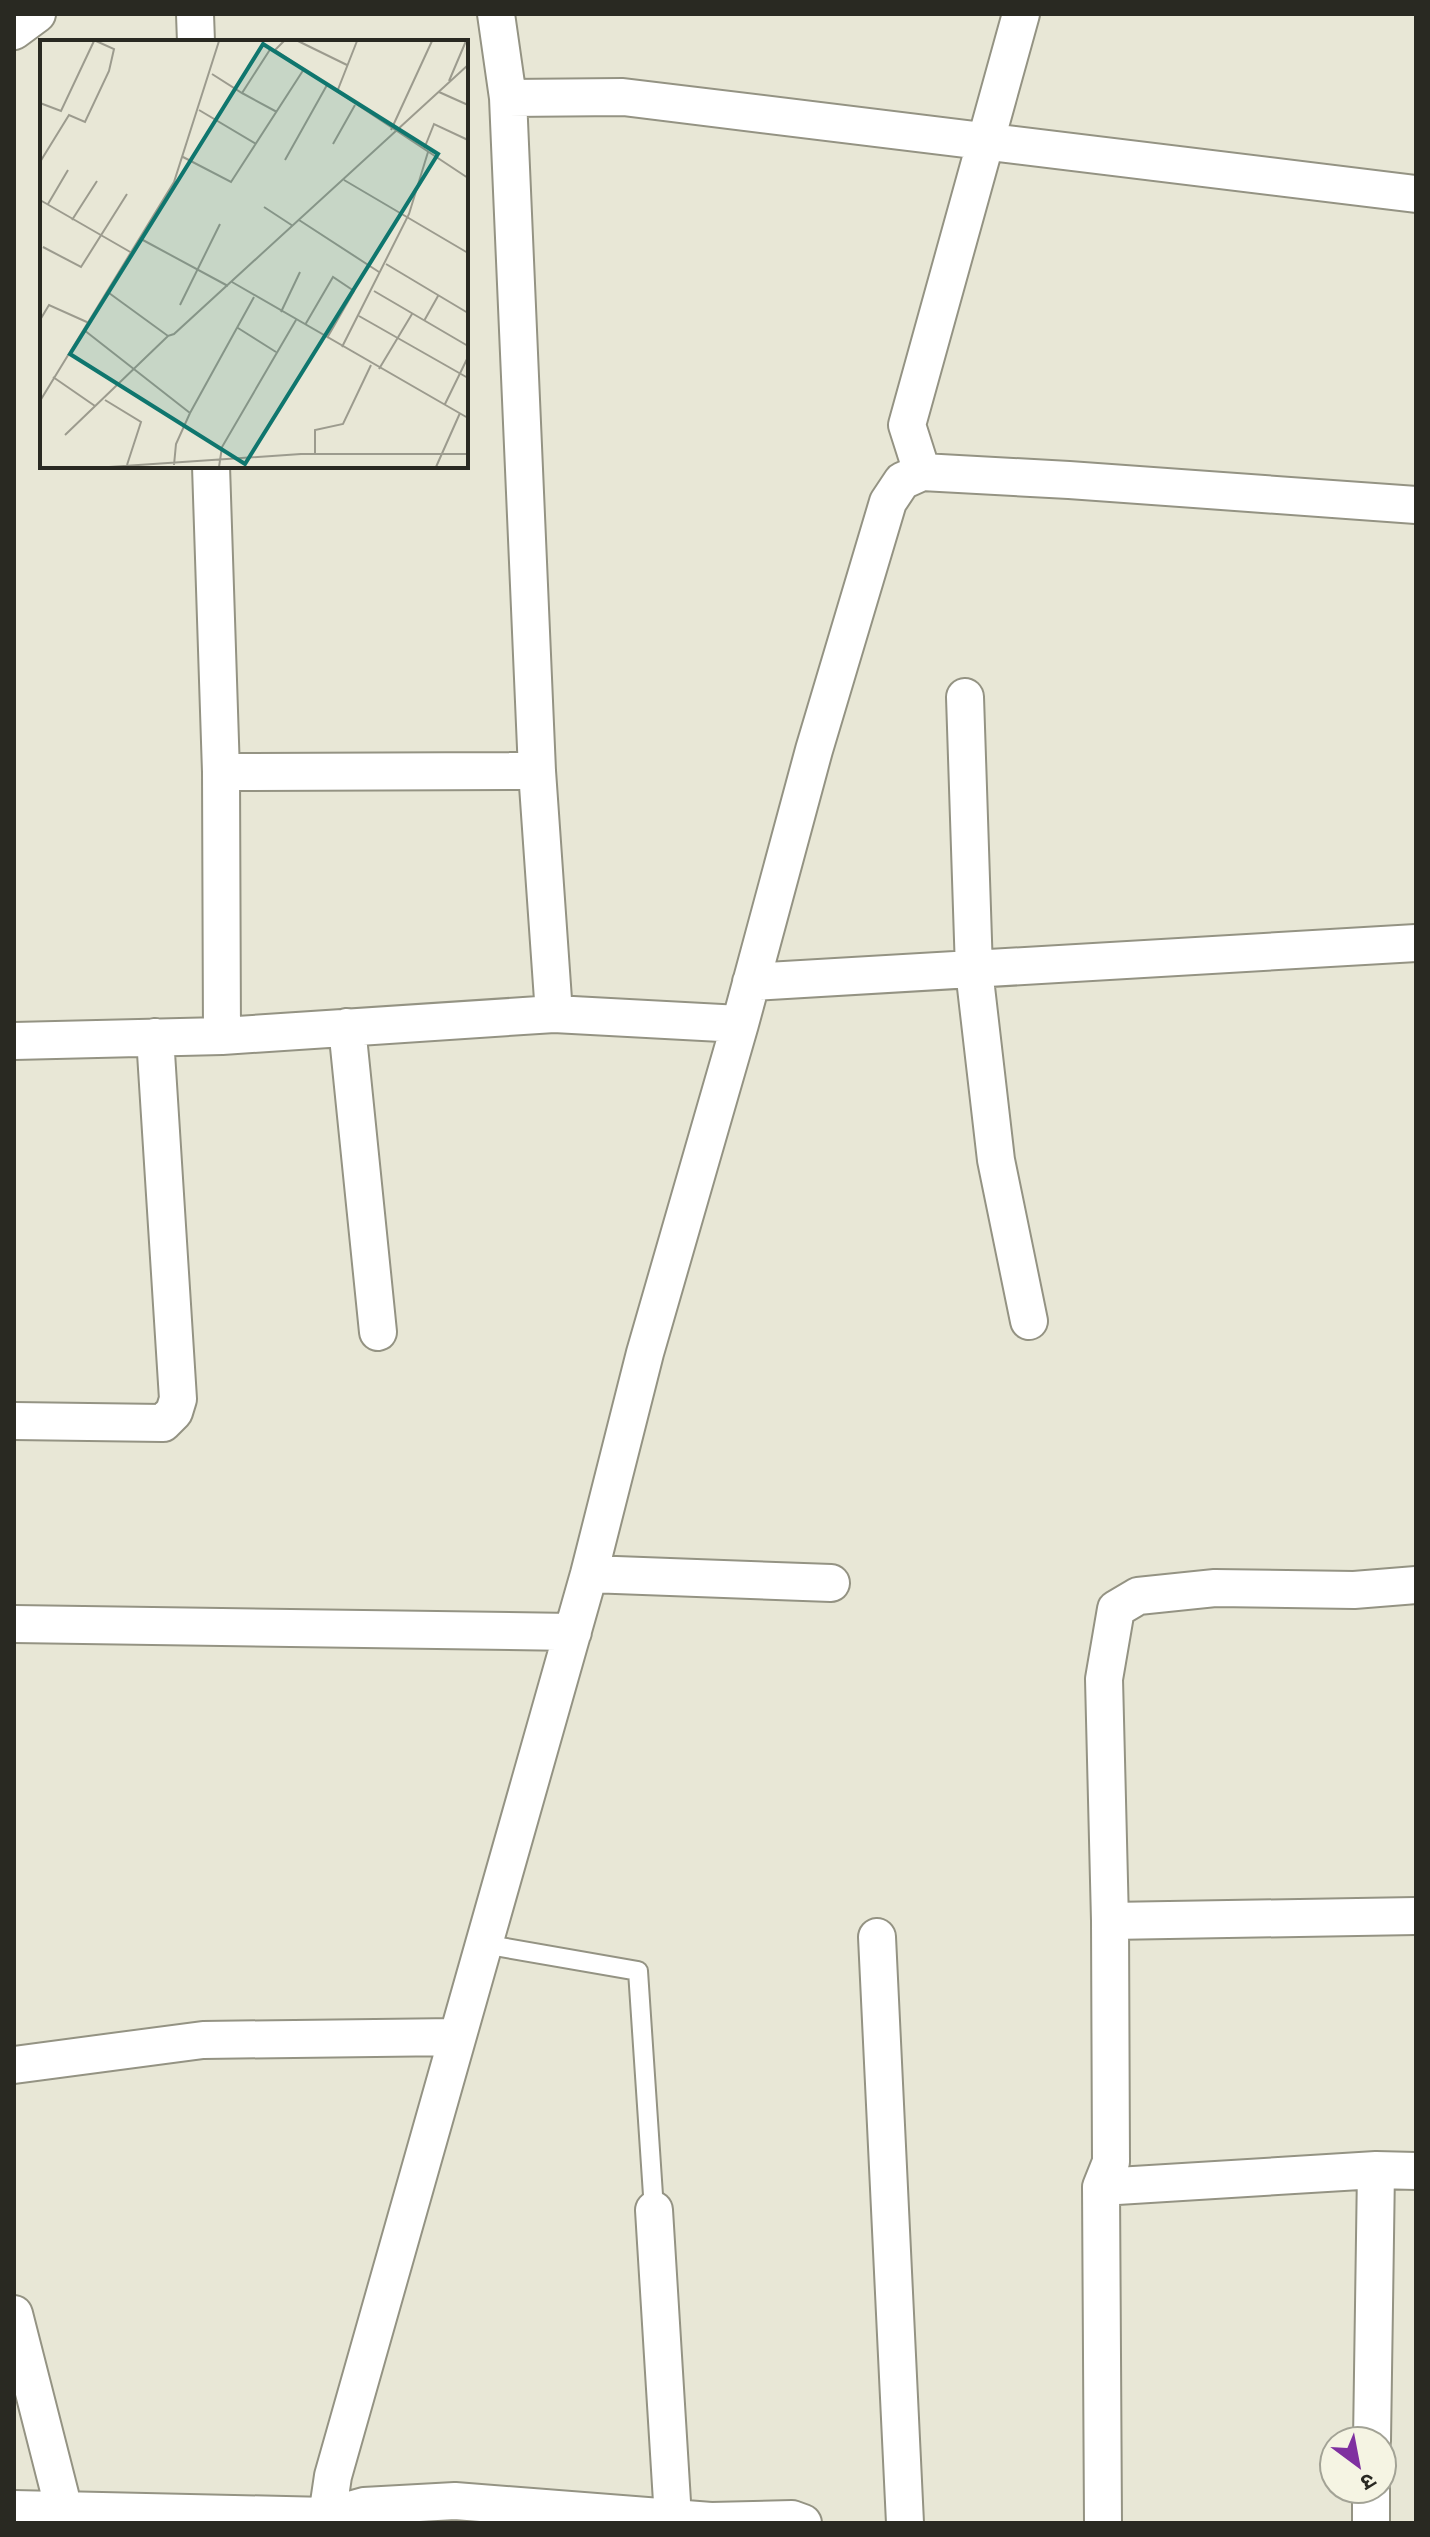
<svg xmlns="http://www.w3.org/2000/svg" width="1430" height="2537" font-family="'Golos Text','Noto Sans Devanagari',sans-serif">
<rect width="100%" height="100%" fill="#e8e7d6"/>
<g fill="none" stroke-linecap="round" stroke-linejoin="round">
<!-- lane casing -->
<g stroke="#949383" stroke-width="22">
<path id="lane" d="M483 1944 638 1971 654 2210"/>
</g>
<!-- street casing -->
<g stroke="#949383" stroke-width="40">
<path id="street" d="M195 14 196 42
M496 14 508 98 537 771 554 1014
M14 31 37 14
M508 98 623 97 1416 194
M211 466 221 772 222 1036
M922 472 907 425 1021 14
M965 697 974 970 996 1160 1029 1321
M221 772 537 771
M751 982 1416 943
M347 1027 378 1332
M14 1041 222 1036 554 1014 740 1024
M14 1421 163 1423 174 1412 178 1399 155 1037
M589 1574 831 1583
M14 1624 573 1632
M1110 1921 1416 1916
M877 1937 905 2523
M14 2065 203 2040 456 2037
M1101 2187 1376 2170
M654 2210 673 2518
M14 2314 64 2510
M1372 2441 1376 2170 1416 2171
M14 2509 328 2516 364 2506 455 2501 711 2521 792 2519 803 2523
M326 2523 333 2476 589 1574 645 1353 740 1024 814 750 888 502 902 481 922 472 1069 480 1416 505
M1103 2523 1101 2187 1111 2162 1110 1921 1104 1679 1116 1609 1138 1596 1215 1588 1354 1590 1416 1585
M1371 2523V2489"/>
</g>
<!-- lane -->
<use href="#lane" stroke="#fff" stroke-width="18"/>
<!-- street -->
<use href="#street" stroke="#fff" stroke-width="36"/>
</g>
<!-- overview -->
<g transform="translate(40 40)">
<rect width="428" height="428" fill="#e8e7d6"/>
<path fill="none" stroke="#9c9b8e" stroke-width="2" d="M244 1 235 10 428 138M258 1 307 25M172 34 202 53 231 8M409 41 426 1M297 52 317 1M399 52 428 65M202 53 237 72M0 63 21 71 54 1M159 70 216 104M351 90 392 1M293 104 315 65M384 109 394 84 428 100M143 117 191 142 264 29M245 120 287 45M0 122 29 75 45 82 69 31 74 9 56 1M304 140 428 213M0 160 92 213M8 164 28 130M224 167 253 186M32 180 57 141M259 180 339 232M101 199 188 246M3 207 41 227 87 154M346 224 428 273M192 242 428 378M334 251 428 306M69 253 128 296 134 294 428 25M140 265 180 184M241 272 260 232M319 276 428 338M0 280 9 265 49 283M384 281 398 256M265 285 293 237 314 251 287 298M198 288 236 312M44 290 150 373M302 307 369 174 388 112M339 329 372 274M13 337 55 366M65 360 101 382 87 425M0 361 134 142 179 1M405 364 428 317M25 395 128 296M275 414V390L303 384 331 325M134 425 136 404 150 373 214 257M69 427 261 414H428M179 427 182 407 256 280M396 427 420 373"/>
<path fill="#0f766e" fill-opacity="0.15" stroke="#0f766e" stroke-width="4" d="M223 4 398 114 205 424 30 314Z"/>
<rect width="428" height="428" fill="none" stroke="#292922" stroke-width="4"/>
</g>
<!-- border -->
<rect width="1430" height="2537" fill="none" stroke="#292922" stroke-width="32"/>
<!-- north arrow -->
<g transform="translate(1358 2465) rotate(148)"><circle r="38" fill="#f5f4e3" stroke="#a3a396" stroke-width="2"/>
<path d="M0-6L14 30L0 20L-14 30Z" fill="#7f30a0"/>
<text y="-12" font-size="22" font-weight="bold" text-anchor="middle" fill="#292922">उ</text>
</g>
</svg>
